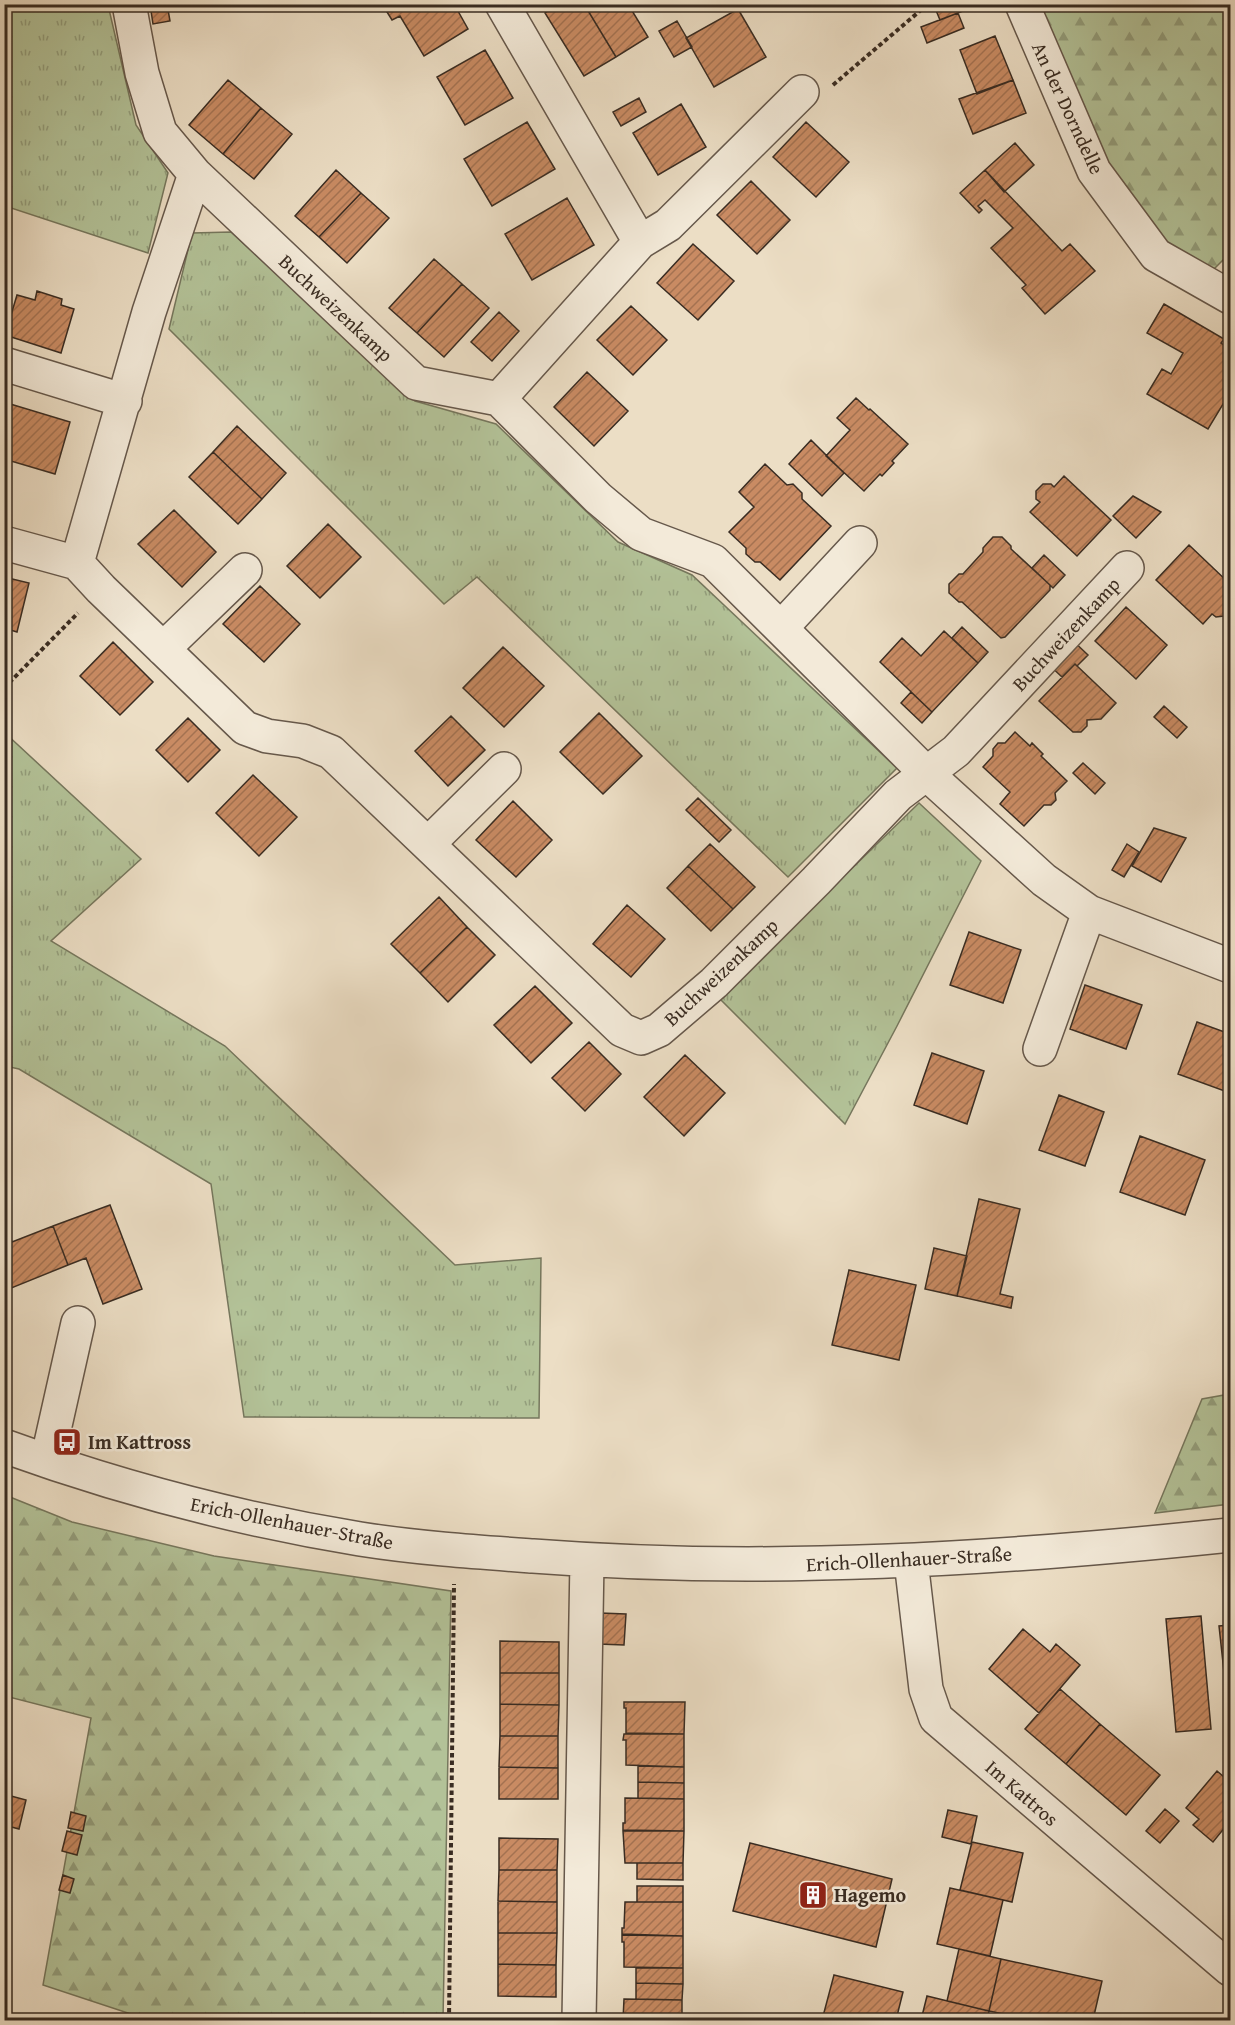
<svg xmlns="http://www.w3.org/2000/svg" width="1235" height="2025" font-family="'Gentium Book Plus',serif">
<defs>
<pattern id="grass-tufts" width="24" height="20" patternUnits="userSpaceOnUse" patternTransform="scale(1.5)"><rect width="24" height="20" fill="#b3c298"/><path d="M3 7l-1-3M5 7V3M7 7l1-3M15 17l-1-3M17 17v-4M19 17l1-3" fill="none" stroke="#939e7c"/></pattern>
<pattern id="forest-firs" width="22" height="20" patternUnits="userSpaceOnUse" patternTransform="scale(1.5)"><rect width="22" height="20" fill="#b3c298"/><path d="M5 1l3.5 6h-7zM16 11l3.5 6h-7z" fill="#939e7c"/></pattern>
<pattern id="building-hatch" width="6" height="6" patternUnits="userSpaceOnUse" patternTransform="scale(1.5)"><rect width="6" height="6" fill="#c98b63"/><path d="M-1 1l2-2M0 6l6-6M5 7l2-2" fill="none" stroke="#a47251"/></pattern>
</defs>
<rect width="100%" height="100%" fill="#ecdec5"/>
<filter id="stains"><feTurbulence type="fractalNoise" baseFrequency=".00333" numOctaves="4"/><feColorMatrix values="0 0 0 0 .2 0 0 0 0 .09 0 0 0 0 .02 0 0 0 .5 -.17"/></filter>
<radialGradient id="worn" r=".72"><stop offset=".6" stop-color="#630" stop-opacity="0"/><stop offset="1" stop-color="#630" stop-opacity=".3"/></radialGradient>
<!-- grass -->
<path fill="url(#grass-tufts)" stroke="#76775d" stroke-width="1.5" d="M5 5H108L136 125 168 173 148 253 5 206Z
M231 232 415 401 496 424 618 542 692 575 897 768 788 877 477 577 444 604 169 329 192 233Z
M4 732 141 859 51 941 225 1046 455 1265 541 1258 539 1418 244 1417 211 1184 19 1069 5 1066Z
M919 803 981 861 897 1026 845 1124 719 998Z"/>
<!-- forest -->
<path fill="url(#forest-firs)" stroke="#76775d" stroke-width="1.5" d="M1030 5H1230V253L1202 281 1094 171Z
M1230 1394V1504L1155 1513 1202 1399Z
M5 1495 72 1522 214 1556 451 1591 443 2020H149L43 1985 91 1718 5 1696Z"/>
<!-- building -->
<path fill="url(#building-hatch)" stroke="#392c22" stroke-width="1.5" d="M150 4H167L170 21 153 24Z
M382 4H454L468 29 424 56 400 16 392 20Z
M558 4H584L616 57 584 76 545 13Z
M584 4H628L648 37 616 57Z
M939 4H972L973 7 940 20 935 8Z
M738 9 766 57 714 87 686 38Z
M958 13 964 28 927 43 921 27Z
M677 21 692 47 674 57 659 31Z
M995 36 1013 80 977 94 960 50Z
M485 50 513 98 465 125 437 77Z
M228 80 261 108 223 154 189 125Z
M1013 80 1026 113 973 134 959 99Z
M639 98 646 112 621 126 613 112Z
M681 104 706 147 658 175 633 133Z
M261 108 292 134 254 179 223 154Z
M527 122 555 169 492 206 464 159Z
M806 122 849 162 816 197 773 157Z
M1015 143 1034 165 1004 192 985 170Z
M336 170 361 193 319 237 295 216Z
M985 170 1062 251 1070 244 1095 271 1045 314 1022 288 1026 285 991 248 1013 228 985 200 978 206 982 210 979 213 960 193Z
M751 181 790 220 757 254 717 215Z
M361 193 389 218 347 263 319 237Z
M567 198 594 245 532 280 505 234Z
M693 244 734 281 698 320 657 283Z
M434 259 462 284 417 333 389 308Z
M462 284 489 308 444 357 417 333Z
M37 291 62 299 61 305 74 309 61 353 5 335 17 295 35 300Z
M1164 304 1224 339 1221 343 1230 349V409L1223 404 1208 429 1147 394 1162 369 1171 374 1183 353 1147 333Z
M631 306 667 340 633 375 597 340Z
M499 312 519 331 492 361 471 342Z
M587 372 628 411 594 446 554 407Z
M856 398 869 410 870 409 908 444 892 461 894 463 882 476 880 474 864 491 826 456 850 430 837 418Z
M7 403 70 422 55 474 4 459V410Z
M237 426 286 473 262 499 213 452Z
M811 440 844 473 822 496 789 464Z
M213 452 262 499 238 524 189 477Z
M765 464 787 485 793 484 802 493V499L831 526 780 580 760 562H755L746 554V548L729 532 754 507 739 492Z
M1064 476 1111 520 1077 556 1030 512 1040 502 1036 499V491L1043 484H1051L1054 487Z
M1133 496 1161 512 1136 538 1113 516Z
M174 510 216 552 182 587 138 544Z
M328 524 361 557 320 598 287 566Z
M993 537H1002L1011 546V549L1050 585V590L1005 637 1001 638 962 602H959L949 593V584L959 574H963L983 552V548Z
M1189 545 1230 584V595L1227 599 1230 602V610L1224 616 1216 617 1212 614 1203 624 1156 580Z
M1044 555 1065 575 1053 588 1032 568Z
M4 577 29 583 17 632 4 628Z
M260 586 300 624 264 662 223 624Z
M1126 607 1167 645 1136 679 1095 641Z
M962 627 988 652 978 663 952 638Z
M944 631 978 663 932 712 880 662 902 638 921 656Z
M1069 637 1088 655 1077 666 1075 664 1062 677 1046 662Z
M113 642 153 682 120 715 80 676Z
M503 647 544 686 504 727 463 688Z
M1075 664 1116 703 1101 719 1087 720V726L1081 732H1073L1039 701Z
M911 692 932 712 922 723 901 703Z
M1164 706 1187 727 1177 738 1154 717Z
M599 713 642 756 603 794 560 752Z
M451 716 485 750 448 786 415 751Z
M188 718 220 750 188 782 156 750Z
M1015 732 1030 746 1032 743 1043 754 1041 756 1067 781 1055 793 1056 800 1051 805H1044L1024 826 1000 804 1010 792 983 767 993 756V749L998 743H1005Z
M1083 763 1105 783 1095 794 1073 773Z
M253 775 297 817 259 856 216 813Z
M698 798 731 830 719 842 686 810Z
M513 801 552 840 516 877 476 840Z
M1154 828 1186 838 1161 882 1132 866Z
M710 844 755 887 733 909 688 866Z
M1127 844 1139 852 1124 877 1112 870Z
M688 866 733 909 711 931 667 888Z
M439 897 467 927 420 973 391 944Z
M627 905 665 939 631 977 593 944Z
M467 927 495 955 448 1002 420 973Z
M969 932 1021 950 1003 1003 950 985Z
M1085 985 1142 1005 1126 1049 1070 1029Z
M535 986 572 1023 531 1063 494 1025Z
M1197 1022 1230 1034V1093L1178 1074Z
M589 1042 621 1074 585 1111 552 1078Z
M932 1053 984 1071 967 1124 914 1105Z
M685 1055 725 1093 684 1136 644 1097Z
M1059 1095 1104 1112 1085 1166 1039 1150Z
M1140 1136 1205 1160 1185 1215 1120 1192Z
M979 1199 1020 1209 1000 1294 1013 1297 1011 1308 957 1296Z
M110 1205 142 1289 103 1304 86 1258 68 1265 53 1226Z
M4 1220 12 1242 53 1226 68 1265 4 1291Z
M934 1248 967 1256 957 1296 925 1289Z
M849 1270 916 1285 899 1360 832 1345Z
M600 1613 626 1614 624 1645 598 1644Z
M1201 1616 1211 1729 1176 1732 1166 1619Z
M1230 1625V1728L1219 1626Z
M1023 1629 1050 1652 1056 1644 1080 1665 1039 1713 989 1669Z
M500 1641 559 1642V1673H500Z
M500 1673H559V1705L500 1704Z
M1060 1689 1100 1724 1066 1764 1025 1729Z
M624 1702H685L684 1734 626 1733V1708H624Z
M500 1704 559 1705 558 1736H500Z
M1100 1724 1160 1775 1126 1815 1066 1764Z
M624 1734H684V1767L626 1765V1740H623Z
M500 1736H558V1768L499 1767Z
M638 1766 684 1767V1783L638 1782Z
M499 1767 558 1768V1799H499Z
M1217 1771 1230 1782V1821L1213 1842 1193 1825 1199 1819 1186 1808Z
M638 1782 684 1783V1799L638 1798Z
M4 1795 11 1796 4 1819Z
M11 1796 26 1800 19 1829 4 1825Z
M625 1798 684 1799V1831L623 1830V1823H625Z
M1165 1809 1179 1821 1160 1843 1146 1831Z
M948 1810 977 1816 971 1844 942 1837Z
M71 1812 86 1816 83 1831 68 1828Z
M67 1831 82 1835 77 1855 62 1851Z
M623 1831H684L683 1863H625Z
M499 1838 558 1839 557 1870H499Z
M972 1842 1023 1853 1012 1902 960 1890Z
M750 1843 892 1879 876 1947 733 1911Z
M637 1863H683V1880L637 1879Z
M499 1870H557V1902L498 1901Z
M63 1875 74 1879 70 1893 59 1890Z
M637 1886H683V1902H637Z
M950 1888 1003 1900 990 1956 937 1944Z
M498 1901 557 1902V1933H498Z
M625 1902H683V1936L622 1934V1928H624Z
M498 1933H557L556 1965 498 1964Z
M622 1935 683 1936V1968L624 1967V1942H622Z
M959 1949 1001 1959 989 2011 947 2001Z
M1001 1959 1102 1981 1093 2020H1033L989 2011Z
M498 1964 556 1965V1997L498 1996Z
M636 1968H683V1984L636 1983Z
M834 1975 903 1992 896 2020H822Z
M636 1983 683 1984 682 2000 636 1999Z
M927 1996 989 2011 987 2020H921Z
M624 1999 682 2000V2020H623Z"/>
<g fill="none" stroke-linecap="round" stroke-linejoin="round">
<!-- minor casing -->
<g stroke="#66584b" stroke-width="36">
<path id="minor" d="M129 4 142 73 160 132 195 174 416 383 499 399 598 498 641 534 713 561 927 774 1044 880 1089 912 1230 966
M1022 4 1094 171 1156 255 1230 297
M195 174 149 312 77 563 101 589 245 728 267 736 303 741 331 752 622 1030 641 1038 659 1030 714 983 816 881 898 795 956 751 1127 568
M640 242 668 225 802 92
M4 364 125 401
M499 399 640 242 502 4
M4 543 77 563
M781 628 860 543
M163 649 245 570
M428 844 504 769
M1040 1049 1089 912
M4 1446C120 1488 238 1519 360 1539 417 1548 476 1552 533 1556 766 1574 999 1559 1230 1535
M47 1461 78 1323
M911 1561 926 1689 936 1718 1230 1969
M579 2020 587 1560"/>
</g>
<!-- path -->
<path stroke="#392c22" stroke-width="4" stroke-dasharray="4.5 3" stroke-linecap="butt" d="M833 85 928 4
M4 688 78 613
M449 2020 454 1584"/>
<!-- minor -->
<use href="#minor" stroke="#f3ead9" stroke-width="33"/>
</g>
<!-- icons -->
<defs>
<g id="bus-square" transform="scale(1.5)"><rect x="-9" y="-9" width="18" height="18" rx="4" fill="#8f2418" stroke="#f3ead9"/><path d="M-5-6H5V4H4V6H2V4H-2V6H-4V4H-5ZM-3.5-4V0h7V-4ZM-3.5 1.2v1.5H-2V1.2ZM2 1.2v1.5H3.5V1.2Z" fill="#fff"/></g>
<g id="building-square" transform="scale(1.5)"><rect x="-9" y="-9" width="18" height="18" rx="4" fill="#8f2418" stroke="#f3ead9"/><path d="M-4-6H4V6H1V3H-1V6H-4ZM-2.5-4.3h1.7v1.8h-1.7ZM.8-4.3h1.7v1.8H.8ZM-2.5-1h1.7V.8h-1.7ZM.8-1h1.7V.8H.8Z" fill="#fff"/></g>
</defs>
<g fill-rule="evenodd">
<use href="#bus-square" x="67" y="1442"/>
<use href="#building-square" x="813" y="1895"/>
</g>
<g text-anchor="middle" stroke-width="5" stroke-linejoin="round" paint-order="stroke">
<!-- street labels -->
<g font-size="20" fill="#392c22" stroke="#f3ead9">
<text transform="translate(1068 108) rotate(65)" y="7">An der Dorndelle</text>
<text transform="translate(336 308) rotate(43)" y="7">Buchweizenkamp</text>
<text transform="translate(1066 634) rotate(-47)" y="7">Buchweizenkamp</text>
<text transform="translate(721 972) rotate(-43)" y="7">Buchweizenkamp</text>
<text transform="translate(292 1523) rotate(11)" y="7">Erich-Ollenhauer-Straße</text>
<text transform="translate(909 1559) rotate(-3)" y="7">Erich-Ollenhauer-Straße</text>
<text transform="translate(1022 1793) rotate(41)" y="7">Im Kattros</text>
</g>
<!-- poi labels -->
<g font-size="20" font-weight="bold" fill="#392c22" stroke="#f3ead9" text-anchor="start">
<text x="88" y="1449">Im Kattross</text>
<text x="834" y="1902">Hagemo</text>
</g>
</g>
<!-- margin -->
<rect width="1235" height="2025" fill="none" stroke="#ecdec5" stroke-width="24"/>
<rect x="6" y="6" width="1223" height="2013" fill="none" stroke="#392c22" stroke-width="3"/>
<rect x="12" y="12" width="1211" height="2001" fill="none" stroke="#392c22" stroke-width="1.5"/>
<rect width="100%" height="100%" filter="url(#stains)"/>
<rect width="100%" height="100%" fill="url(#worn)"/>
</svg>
